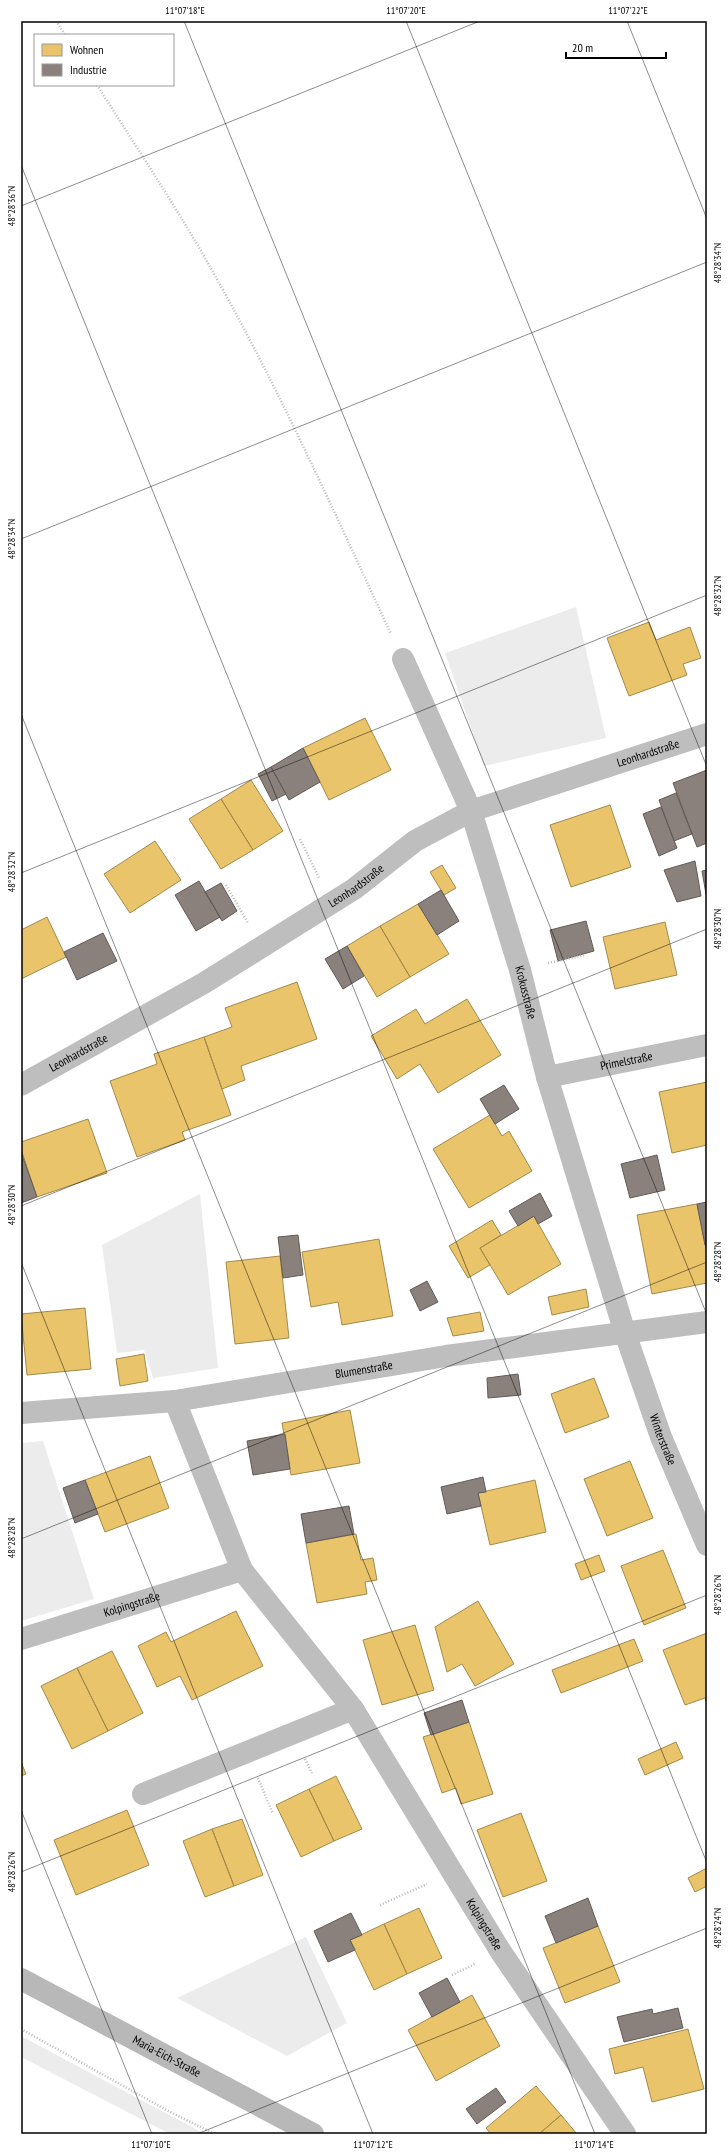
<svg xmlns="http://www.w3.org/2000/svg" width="728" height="2155" font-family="'PT Sans Narrow',sans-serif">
<rect width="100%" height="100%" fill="#fff"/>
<!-- green -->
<path fill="#ececec" d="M576 607 606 738 484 766 445 653Z
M200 1194 218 1368 153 1378 144 1350 117 1353 102 1245Z
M43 1441 94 1599 21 1621V1443Z
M306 1937 347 2023 287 2056 177 1998Z
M21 2036 205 2134H170L21 2057Z"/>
<!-- homes -->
<path fill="#e9c46a" stroke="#a3894a" d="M649 622 656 640 690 627 701 658 683 664 687 675 629 696 607 638Z
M365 718 391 770 329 800 303 748Z
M251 780 283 831 253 850 221 799Z
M221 799 253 850 221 869 189 819Z
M610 805 631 867 571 887 550 825Z
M155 841 181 880 130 913 104 874Z
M442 865 456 888 444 895 430 872Z
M418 904 449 954 410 977 380 926Z
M47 917 66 957 21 979V930Z
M665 922 677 975 615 989 603 937Z
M380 926 410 977 377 997 347 946Z
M297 982 317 1039 241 1066 245 1080 222 1089 204 1037 232 1027 225 1008Z
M467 999 501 1055 438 1093 420 1064 397 1079 371 1036 416 1009 425 1024Z
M204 1037 231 1115 182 1132 185 1140 137 1157 110 1081 157 1064 154 1054Z
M707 1082V1145L672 1153 659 1092Z
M490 1115 502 1136 509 1131 532 1171 469 1208 433 1149Z
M88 1119 107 1173 37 1197 21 1149V1142Z
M697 1204 707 1254V1283L652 1294 637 1215Z
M534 1216 561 1264 508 1295 480 1248Z
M492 1220 501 1235 480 1248 490 1265 468 1278 449 1246Z
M379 1239 393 1316 342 1325 338 1302 311 1307 302 1252Z
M280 1256 289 1338 235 1344 226 1262Z
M586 1289 589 1307 552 1315 548 1297Z
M85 1308 91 1369 27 1375 21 1314Z
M480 1312 484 1331 453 1336 447 1318Z
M144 1354 148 1381 120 1386 116 1359Z
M594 1378 609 1417 565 1433 551 1394Z
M350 1410 360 1463 291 1475 282 1423Z
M150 1456 169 1508 105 1532 85 1480Z
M630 1461 653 1518 607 1536 584 1479Z
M535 1480 546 1532 490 1545 478 1493Z
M356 1534 361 1560 373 1558 377 1580 365 1582 367 1594 317 1603 306 1543Z
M663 1550 686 1608 644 1625 621 1566Z
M599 1555 605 1571 581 1580 575 1564Z
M478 1601 514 1664 475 1686 462 1664 447 1672 435 1627Z
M236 1611 263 1666 192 1700 180 1676 157 1687 138 1646 166 1632 171 1642Z
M415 1625 434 1690 382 1705 363 1640Z
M707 1633V1704L705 1698 685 1705 663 1650Z
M634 1639 643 1661 561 1693 552 1670Z
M112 1651 143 1713 108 1731 77 1668Z
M77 1668 108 1731 72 1749 41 1686Z
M469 1722 493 1794 461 1804 456 1788 442 1793 423 1737Z
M676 1742 683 1758 645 1775 638 1759Z
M21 1762 26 1774 21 1776Z
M336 1776 362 1829 334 1841 309 1789Z
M309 1789 334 1841 301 1857 276 1805Z
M127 1810 149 1865 76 1895 54 1840Z
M521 1813 547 1881 503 1897 477 1830Z
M242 1819 263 1875 234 1886 212 1829Z
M212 1829 234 1886 205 1897 183 1841Z
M707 1868V1886L695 1892 688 1878Z
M419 1908 442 1958 407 1974 384 1924Z
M384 1924 407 1974 374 1990 350 1940Z
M598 1926 620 1982 565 2003 543 1948Z
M472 1995 500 2046 436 2081 408 2030Z
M688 2029 704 2089 652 2102 643 2067 615 2074 609 2049Z
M536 2086 561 2115 539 2134H491L486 2128Z
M561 2115 577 2134H539Z"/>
<!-- industry -->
<path fill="#8a817c" stroke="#615a57" d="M303 748 320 782 289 800 271 767Z
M271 767 286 794 272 801 258 774Z
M707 770V843L697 847 673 783Z
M676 793 692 834 674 841 659 800Z
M661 807 677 848 659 856 643 814Z
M695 861 701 896 677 902 664 870Z
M707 870V900L702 871Z
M199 881 220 917 196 931 175 895Z
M221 883 237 911 222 921 205 892Z
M441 890 459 921 437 935 418 904Z
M586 921 594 951 558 961 550 930Z
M103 933 117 961 77 980 64 952Z
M347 946 364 976 343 989 325 959Z
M504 1085 519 1109 495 1124 480 1099Z
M21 1152 37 1197 21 1203Z
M657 1155 665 1190 630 1198 621 1164Z
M540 1193 552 1216 538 1224 534 1216 518 1226 509 1211Z
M707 1202V1244L705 1245 697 1204Z
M298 1235 303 1275 283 1278 278 1237Z
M427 1281 438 1302 420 1311 410 1290Z
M518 1374 521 1395 488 1398 487 1378Z
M285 1434 290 1469 253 1475 247 1441Z
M483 1477 486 1492 478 1493 481 1506 447 1514 441 1487Z
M85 1480 98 1514 75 1523 63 1488Z
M349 1506 354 1534 306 1543 301 1514Z
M462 1700 469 1722 431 1735 424 1713Z
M588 1898 598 1926 556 1943 545 1916Z
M351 1913 362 1935 350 1940 355 1950 328 1962 314 1931Z
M447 1978 460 2002 432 2017 419 1993Z
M678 2008 683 2028 624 2042 617 2017 652 2009 653 2014Z
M496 2088 506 2102 477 2124 466 2109Z"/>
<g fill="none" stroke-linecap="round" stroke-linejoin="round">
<!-- path -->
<path stroke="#b9b9b9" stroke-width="2.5" stroke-dasharray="1 2" stroke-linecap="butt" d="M56 21 65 35
M97 85C140 153 185 220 223 290 285 402 337 518 391 634
M300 839 319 878
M226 885 248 923
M548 963 585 955
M305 1759 312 1773
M258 1778 273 1814
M380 1905 427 1884
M452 1975 475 1964
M21 2029 170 2112 215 2134"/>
<!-- street -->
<g stroke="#bebebe" stroke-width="22">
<path id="s1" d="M403 659 471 811 520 970 547 1077 625 1333 661 1437 707 1545"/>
<path id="s2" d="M547 1077 707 1045"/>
<path id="s3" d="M21 1085 204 983 354 889 415 841 471 811 707 734"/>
<path id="s4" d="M175 1401 242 1570 353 1709 501 1952 625 2134"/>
<path id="s5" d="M21 1413 175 1401 446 1356 707 1322"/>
<path id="s6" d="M21 1639 242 1570"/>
<path d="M143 1794 353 1709"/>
</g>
<!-- secondary -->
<path stroke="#b8b8b8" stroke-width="22" id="s7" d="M21 1979 313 2134"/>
</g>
<!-- ticks -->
<path fill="none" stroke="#000" stroke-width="1" stroke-opacity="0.45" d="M184 21 707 1315M406 21 707 767M627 21 707 219M21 165 707 1863M21 206 480 21M21 539 707 262M21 714 595 2134M21 873 707 595M21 1206 707 929M21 1262 373 2134M21 1539 707 1262M21 1810 152 2134M21 1872 707 1595M197 2134 707 1928"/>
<g text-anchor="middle" stroke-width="4" stroke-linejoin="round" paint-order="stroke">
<!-- street labels -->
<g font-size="12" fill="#000" stroke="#fff">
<text dy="4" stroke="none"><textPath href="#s3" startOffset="714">Leonhardstraße</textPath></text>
<text dy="4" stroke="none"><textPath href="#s3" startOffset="390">Leonhardstraße</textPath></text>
<text dy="4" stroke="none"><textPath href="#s1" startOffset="356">Krokusstraße</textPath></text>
<text dy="4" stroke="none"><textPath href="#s3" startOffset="66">Leonhardstraße</textPath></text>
<text dy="4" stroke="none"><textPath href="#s2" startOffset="81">Primelstraße</textPath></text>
<text dy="4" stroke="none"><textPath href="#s5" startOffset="346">Blumenstraße</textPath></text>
<text dy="4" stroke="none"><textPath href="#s1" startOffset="824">Winterstraße</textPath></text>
<text dy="4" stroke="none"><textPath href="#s6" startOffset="116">Kolpingstraße</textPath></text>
<text dy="4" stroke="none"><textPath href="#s4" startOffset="612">Kolpingstraße</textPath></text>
<text dy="4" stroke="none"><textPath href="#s7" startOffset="165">Maria-Eich-Straße</textPath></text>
</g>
</g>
<!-- border -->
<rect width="728" height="2155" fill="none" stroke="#ffffff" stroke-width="44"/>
<!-- legend -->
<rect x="34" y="34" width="140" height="52" fill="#ffffff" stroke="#999999"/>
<rect x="42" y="44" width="20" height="12" fill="#e9c46a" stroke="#999999"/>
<text x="70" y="54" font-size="12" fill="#000000">Wohnen</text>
<rect x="42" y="64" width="20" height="12" fill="#8a817c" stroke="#999999"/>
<text x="70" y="74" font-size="12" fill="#000000">Industrie</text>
<!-- scale -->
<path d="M566 52v6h100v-6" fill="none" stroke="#000000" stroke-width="2"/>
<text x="572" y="52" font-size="12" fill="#000000" stroke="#ffffff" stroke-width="3" paint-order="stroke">20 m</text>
<rect x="22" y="22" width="684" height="2111" fill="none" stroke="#000" stroke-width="1.5"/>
<g font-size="10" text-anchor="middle" fill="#000">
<text x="185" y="14">11°07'18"E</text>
<text x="406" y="14">11°07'20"E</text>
<text x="628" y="14">11°07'22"E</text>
<text transform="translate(11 206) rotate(-90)" y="4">48°28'36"N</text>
<text transform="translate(717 263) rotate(-90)" y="4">48°28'34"N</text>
<text transform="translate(11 539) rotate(-90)" y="4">48°28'34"N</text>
<text transform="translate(717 596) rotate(-90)" y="4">48°28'32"N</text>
<text transform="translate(11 872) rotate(-90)" y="4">48°28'32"N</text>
<text transform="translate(717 929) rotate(-90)" y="4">48°28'30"N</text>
<text transform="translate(11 1205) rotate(-90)" y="4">48°28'30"N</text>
<text transform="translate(717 1262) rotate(-90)" y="4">48°28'28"N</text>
<text transform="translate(11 1538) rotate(-90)" y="4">48°28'28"N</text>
<text transform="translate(717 1595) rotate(-90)" y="4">48°28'26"N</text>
<text transform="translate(11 1872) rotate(-90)" y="4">48°28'26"N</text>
<text transform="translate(717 1928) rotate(-90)" y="4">48°28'24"N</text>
<text x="151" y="2148">11°07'10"E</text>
<text x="373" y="2148">11°07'12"E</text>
<text x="594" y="2148">11°07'14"E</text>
</g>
</svg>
